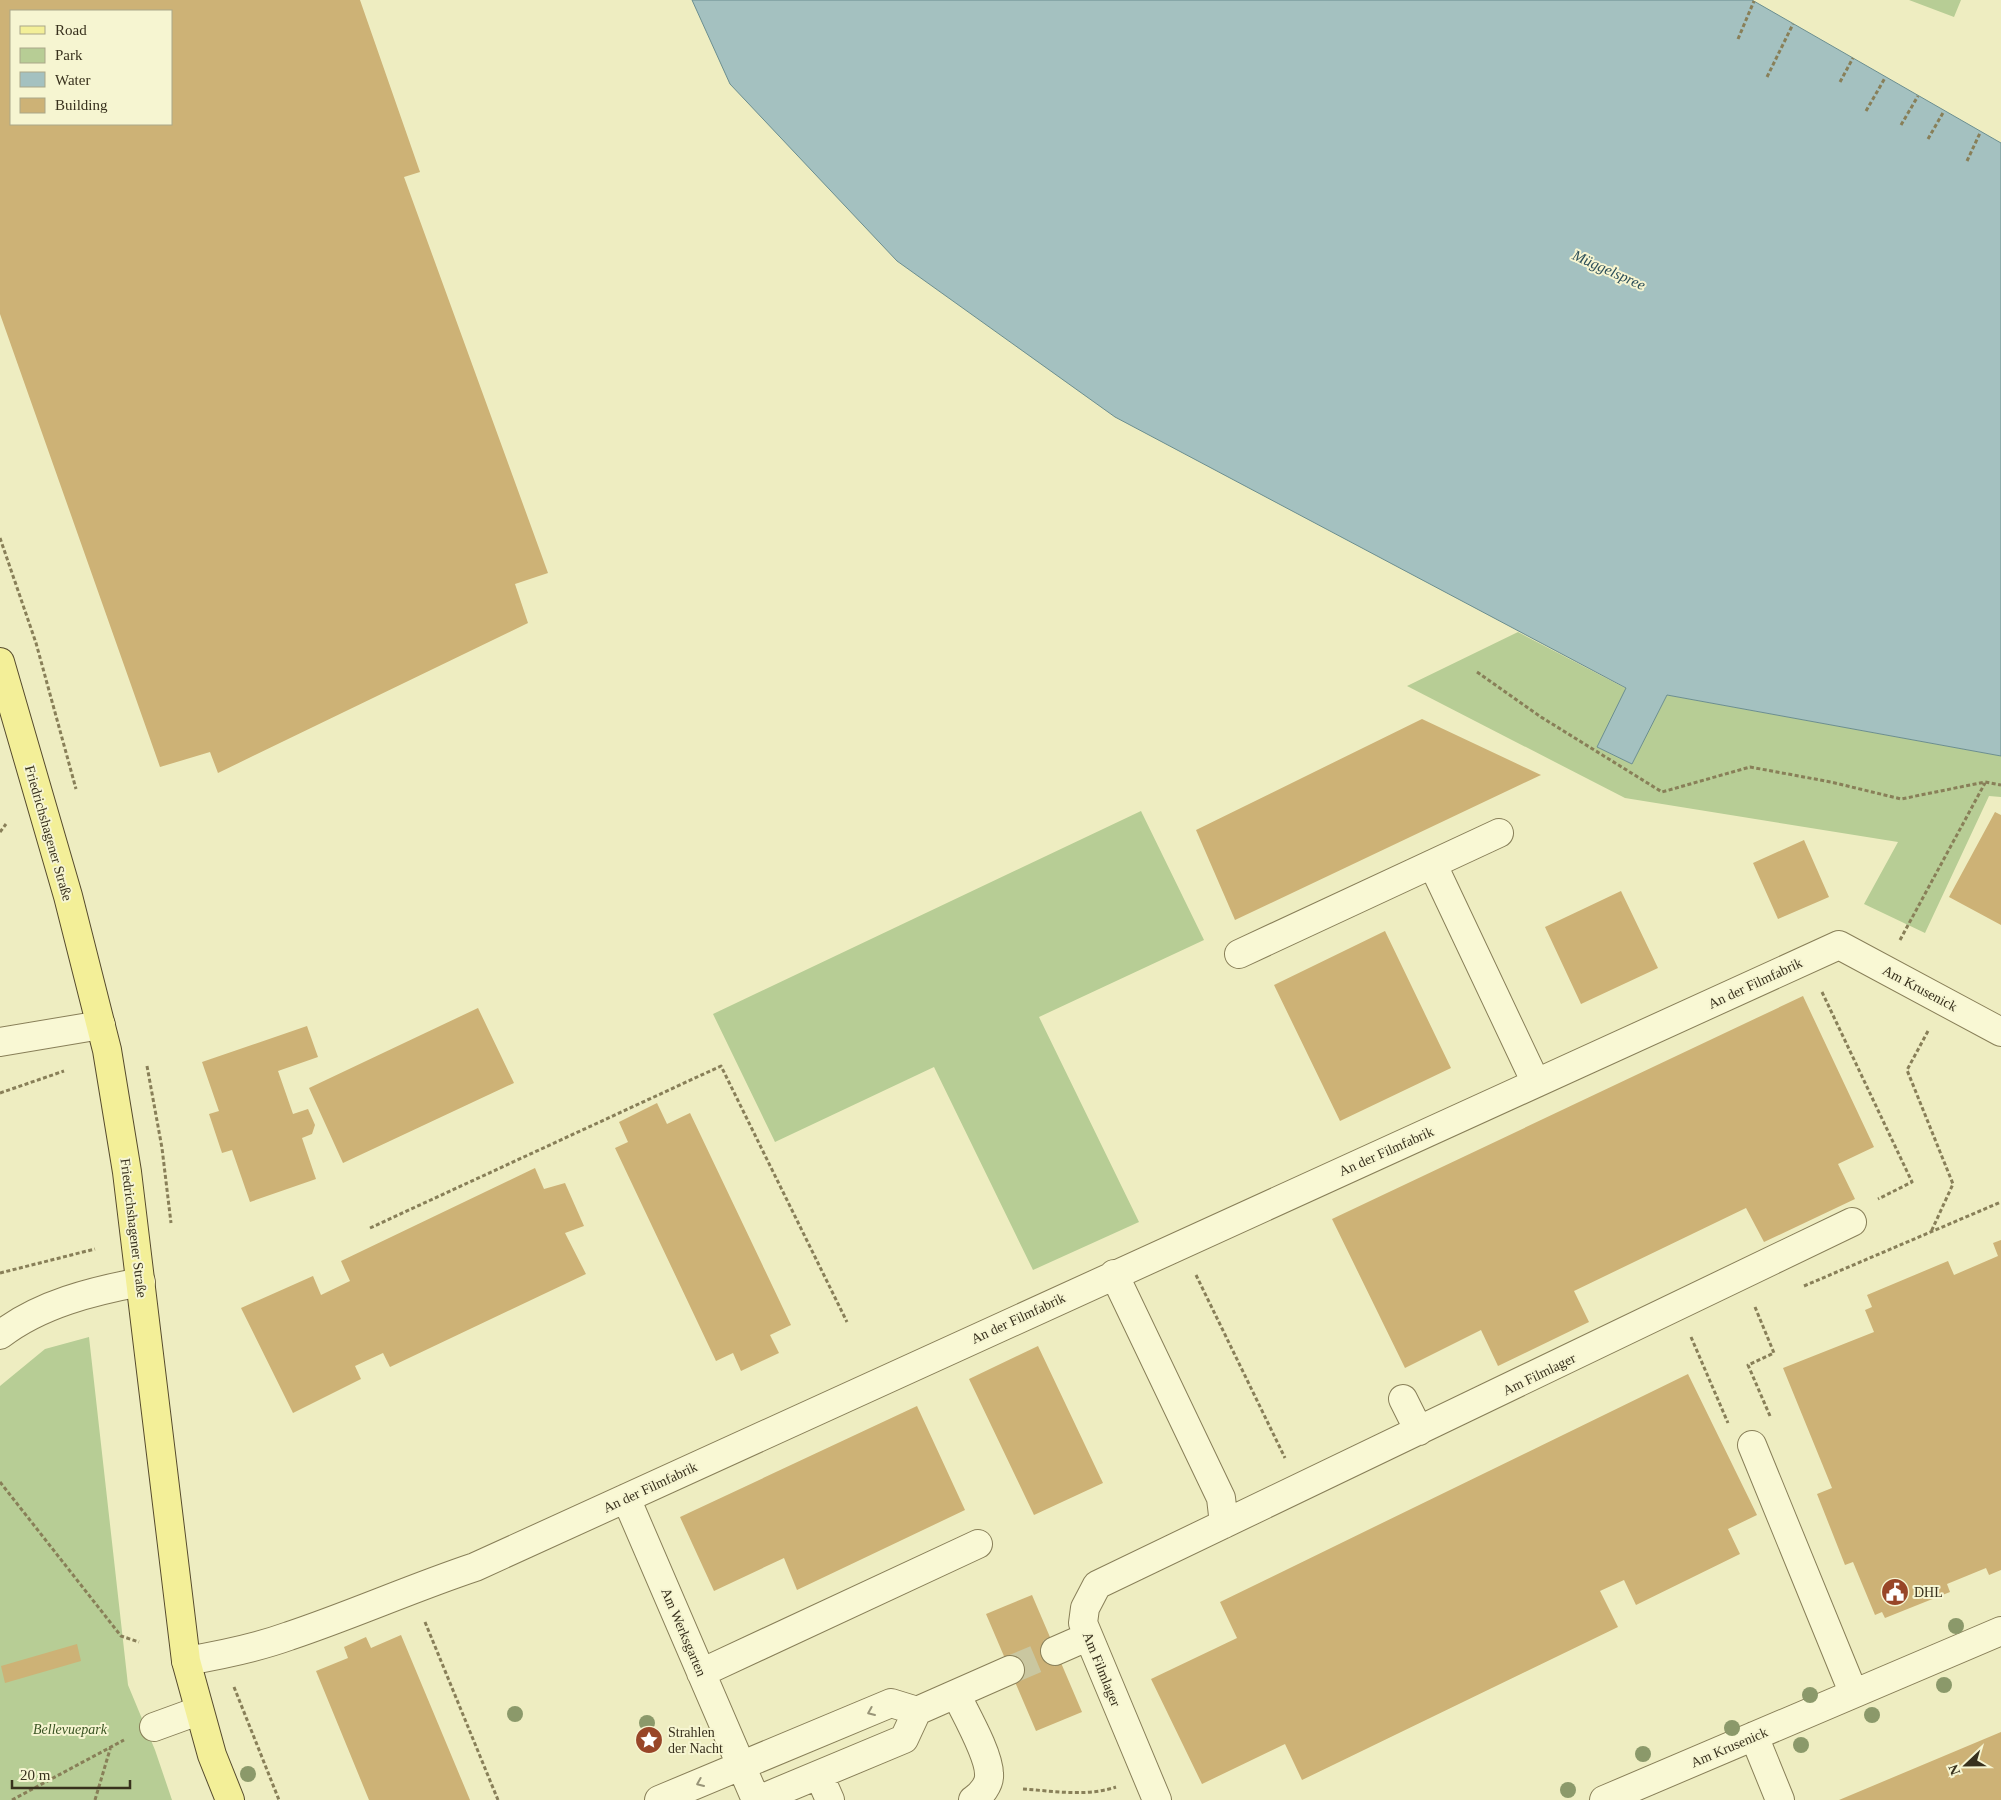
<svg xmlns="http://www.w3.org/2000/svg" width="2001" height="1800" font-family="Georgia,serif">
<rect width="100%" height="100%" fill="#eeedc1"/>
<!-- green -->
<path fill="#b7cd95" d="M1909 0H1961L1954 17Z
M1518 632 1627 689 1597 747 1632 764 1667 695 2001 756V797L1989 796 1925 933 1864 904 1898 842 1625 798 1407 686Z
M1141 811 1204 940 1039 1017 1139 1222 1033 1270 934 1067 775 1142 713 1014Z
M89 1337 128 1685 155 1750 172 1800H0V1386L45 1349Z"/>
<!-- water -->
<path fill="#a4c1c0" stroke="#6b8e8f" d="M692 0H1752L2001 143V756L1667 695 1632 764 1597 747 1626 688 1115 417 897 261 730 84Z"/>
<!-- building -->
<path fill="#cdb276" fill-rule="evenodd" d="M0 0H360L420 172 404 177 548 573 515 584 528 623 218 773 210 752 160 767 0 314ZM11 11H171V124H11Z
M1422 719 1541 775 1235 920 1196 830Z
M1995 812 2001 815V925L1949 897Z
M1804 840 1829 897 1778 919 1753 863Z
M1621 891 1658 968 1581 1004 1545 927Z
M1385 931 1451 1068 1340 1121 1274 985Z
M1803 996 1874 1147 1838 1164 1855 1199 1764 1242 1746 1208 1574 1291 1589 1322 1498 1366 1481 1330 1405 1368 1332 1219Z
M478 1008 514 1083 343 1163 309 1088Z
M307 1026 318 1057 278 1071 293 1114 308 1109 315 1125 312 1134 302 1138 316 1179 250 1202 232 1150 222 1153 209 1114 219 1111 202 1062Z
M657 1103 667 1124 690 1113 791 1325 770 1335 779 1353 741 1371 733 1353 716 1361 615 1148 628 1142 619 1122Z
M535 1168 544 1189 565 1183 584 1226 565 1233 586 1274 390 1367 383 1353 355 1366 361 1379 293 1413 241 1308 313 1276 321 1295 350 1281 341 1261Z
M2001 1240V1570L1989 1575 1986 1568 1947 1584 1950 1592 1885 1618 1882 1612 1875 1615 1853 1562 1845 1565 1817 1494 1832 1488 1783 1368 1874 1332 1865 1310 1872 1307 1867 1295 1948 1261 1954 1275 1998 1256 1993 1243Z
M1038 1346 1103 1483 1034 1515 969 1379Z
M1688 1374 1757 1515 1728 1529 1740 1554 1636 1605 1624 1580 1600 1591 1618 1627 1302 1780 1285 1744 1202 1784 1151 1679 1237 1638 1220 1602Z
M917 1406 965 1510 797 1590 784 1558 714 1591 680 1517Z
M1032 1595 1082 1712 1036 1731 986 1614Z
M401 1635 470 1800H369L316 1671 348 1658 344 1647 366 1637 371 1648Z
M77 1644 81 1661 5 1683 1 1666Z
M2001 1732V1800H1839Z"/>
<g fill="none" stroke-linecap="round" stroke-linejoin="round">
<!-- minor-tunnel -->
<path stroke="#cac7a0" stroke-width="28" stroke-dasharray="28 14" stroke-linecap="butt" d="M1010 1670 1055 1651"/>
<!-- minor casing -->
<g stroke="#887f58" stroke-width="30">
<path id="minor" d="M1433 865 1536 1083
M1239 954 1499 833
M0 1042 101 1025
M1114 1274 1221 1498 1224 1524
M0 1335C40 1304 93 1291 141 1282
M1403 1399 1419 1431
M1752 1445 1853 1692
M626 1498 756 1800
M1055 1651 1087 1637
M186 1661C221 1655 256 1648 289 1636 352 1615 412 1588 475 1567L1839 945 2001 1032
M701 1673 978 1544
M956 1694C965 1713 989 1754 989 1774 990 1784 981 1795 973 1800
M154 1727 198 1711
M1754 1736 1780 1800
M819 1775 830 1800
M659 1800 891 1703 917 1711
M758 1800 904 1739 917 1711 1010 1670
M1157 1800 1083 1623 1085 1608 1097 1585 1852 1222
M1604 1800 2001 1631"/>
</g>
<!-- major casing -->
<g stroke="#564b2d" stroke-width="30">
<path id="major" d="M0 662 68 896 107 1050 127 1172 186 1661 212 1755 230 1800"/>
</g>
<!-- path -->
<path stroke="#887f58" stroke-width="3" stroke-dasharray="4 2.5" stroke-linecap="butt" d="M1738 39 1754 1
M1767 77 1793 24
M1840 82 1853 58
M1866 111 1885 78
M1901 125 1918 96
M1928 139 1944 111
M1967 161 1980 133
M0 538 36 643 76 789
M1477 672 1541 717 1662 792 1750 767 1831 782 1901 799 1985 782 2001 785
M0 832 6 824
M1900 940 1985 783
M1822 992 1912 1182 1878 1199
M1928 1031 1907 1070 1953 1184 1931 1232
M147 1066 162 1148 171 1223
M0 1093 64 1071
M370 1228 721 1066 847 1322
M0 1273 95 1249
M1196 1275 1285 1458
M1804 1286 2001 1202
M1755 1307 1774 1353 1748 1365 1770 1416
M1691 1337 1728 1423
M0 1482 121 1636 139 1642
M425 1622 498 1800
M234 1687 279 1800
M1023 1789C1053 1791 1087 1797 1116 1787
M12 1800 124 1740
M95 1800 111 1746"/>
<!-- minor -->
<use href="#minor" stroke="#f9f8d4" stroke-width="28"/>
<!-- major -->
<use href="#major" stroke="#f3ef98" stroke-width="28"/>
</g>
<!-- trees -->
<g fill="#8b996a">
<circle cx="1956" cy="1626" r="8"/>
<circle cx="1944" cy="1685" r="8"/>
<circle cx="1810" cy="1695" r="8"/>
<circle cx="515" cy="1714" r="8"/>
<circle cx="1872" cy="1715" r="8"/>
<circle cx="647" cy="1723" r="8"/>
<circle cx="1732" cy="1728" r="8"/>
<circle cx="1801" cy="1745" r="8"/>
<circle cx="1643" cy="1754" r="8"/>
<circle cx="248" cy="1774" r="8"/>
<circle cx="1568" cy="1790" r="8"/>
</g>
<!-- one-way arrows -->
<defs><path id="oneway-chevron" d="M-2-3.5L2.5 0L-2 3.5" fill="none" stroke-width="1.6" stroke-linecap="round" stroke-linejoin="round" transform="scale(1.25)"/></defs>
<g stroke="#989478">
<use href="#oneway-chevron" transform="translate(871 1712) rotate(157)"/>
<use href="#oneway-chevron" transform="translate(700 1783) rotate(157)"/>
</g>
<!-- icons -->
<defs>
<g id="civic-disc" transform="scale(1.4375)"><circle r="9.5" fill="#984628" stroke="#f6f5d1"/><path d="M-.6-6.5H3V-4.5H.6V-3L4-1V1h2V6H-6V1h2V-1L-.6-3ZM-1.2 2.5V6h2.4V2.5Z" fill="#fff"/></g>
<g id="sight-disc" transform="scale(1.4375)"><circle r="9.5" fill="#984628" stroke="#f6f5d1"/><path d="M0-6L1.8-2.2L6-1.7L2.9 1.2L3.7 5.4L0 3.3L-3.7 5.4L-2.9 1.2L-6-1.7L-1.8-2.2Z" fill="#fff"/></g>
</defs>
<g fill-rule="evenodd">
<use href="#civic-disc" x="1895" y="1592"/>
<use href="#sight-disc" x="649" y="1740"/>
</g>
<g text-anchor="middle" stroke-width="4" stroke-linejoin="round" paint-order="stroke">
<!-- street labels -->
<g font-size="14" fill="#38311d" stroke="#f6f5d1">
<text transform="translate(49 833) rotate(74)" y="5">Friedrichshagener Straße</text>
<text transform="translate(1755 983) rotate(-25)" y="5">An der Filmfabrik</text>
<text transform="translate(1920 988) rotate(28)" y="5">Am Krusenick</text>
<text transform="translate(1386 1151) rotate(-24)" y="5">An der Filmfabrik</text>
<text transform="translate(134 1228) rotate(83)" y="5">Friedrichshagener Straße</text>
<text transform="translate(1018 1318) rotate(-25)" y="5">An der Filmfabrik</text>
<text transform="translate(1539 1374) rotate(-26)" y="5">Am Filmlager</text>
<text transform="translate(650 1487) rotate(-25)" y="5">An der Filmfabrik</text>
<text transform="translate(684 1632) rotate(67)" y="5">Am Werksgarten</text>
<text transform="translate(1102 1669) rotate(68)" y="5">Am Filmlager</text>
<text transform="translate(1729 1747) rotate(-23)" y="5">Am Krusenick</text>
</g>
<!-- poi labels -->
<g font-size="14" fill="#38311d" stroke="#f6f5d1" text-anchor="start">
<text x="1914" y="1597">DHL</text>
<text x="668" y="1737">Strahlen<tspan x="668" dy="16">der Nacht</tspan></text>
</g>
<!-- park labels -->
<g font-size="14" font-style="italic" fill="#3a5423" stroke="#f6f5d1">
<text x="70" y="1734">Bellevuepark</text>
</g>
<!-- water labels -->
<g font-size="15" font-style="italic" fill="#2c4e58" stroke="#f6f5d1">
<text transform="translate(1609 270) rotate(24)" y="5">Müggelspree</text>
</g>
</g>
<!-- legend -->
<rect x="10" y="10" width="162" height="115" fill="#f6f5d1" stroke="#aaa789"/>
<rect x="20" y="26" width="25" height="8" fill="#f3ef98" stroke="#aaa789"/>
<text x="55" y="35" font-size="15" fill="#38311d">Road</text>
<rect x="20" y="48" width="25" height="15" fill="#b7cd95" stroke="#aaa789"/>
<text x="55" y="60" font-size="15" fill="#38311d">Park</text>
<rect x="20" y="72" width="25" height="15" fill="#a4c1c0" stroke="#aaa789"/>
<text x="55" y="85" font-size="15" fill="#38311d">Water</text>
<rect x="20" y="98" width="25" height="15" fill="#cdb276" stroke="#aaa789"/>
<text x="55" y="110" font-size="15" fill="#38311d">Building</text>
<!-- north arrow -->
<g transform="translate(1966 1765) rotate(248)" stroke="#f6f5d1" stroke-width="4" paint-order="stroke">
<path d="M0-4L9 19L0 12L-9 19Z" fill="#38311d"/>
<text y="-8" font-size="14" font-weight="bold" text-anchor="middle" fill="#38311d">N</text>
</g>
<!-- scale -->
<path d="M12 1780v8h118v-8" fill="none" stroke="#38311d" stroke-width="2.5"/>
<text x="20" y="1780" font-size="15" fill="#38311d" stroke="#f6f5d1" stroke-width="4" paint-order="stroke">20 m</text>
</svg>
